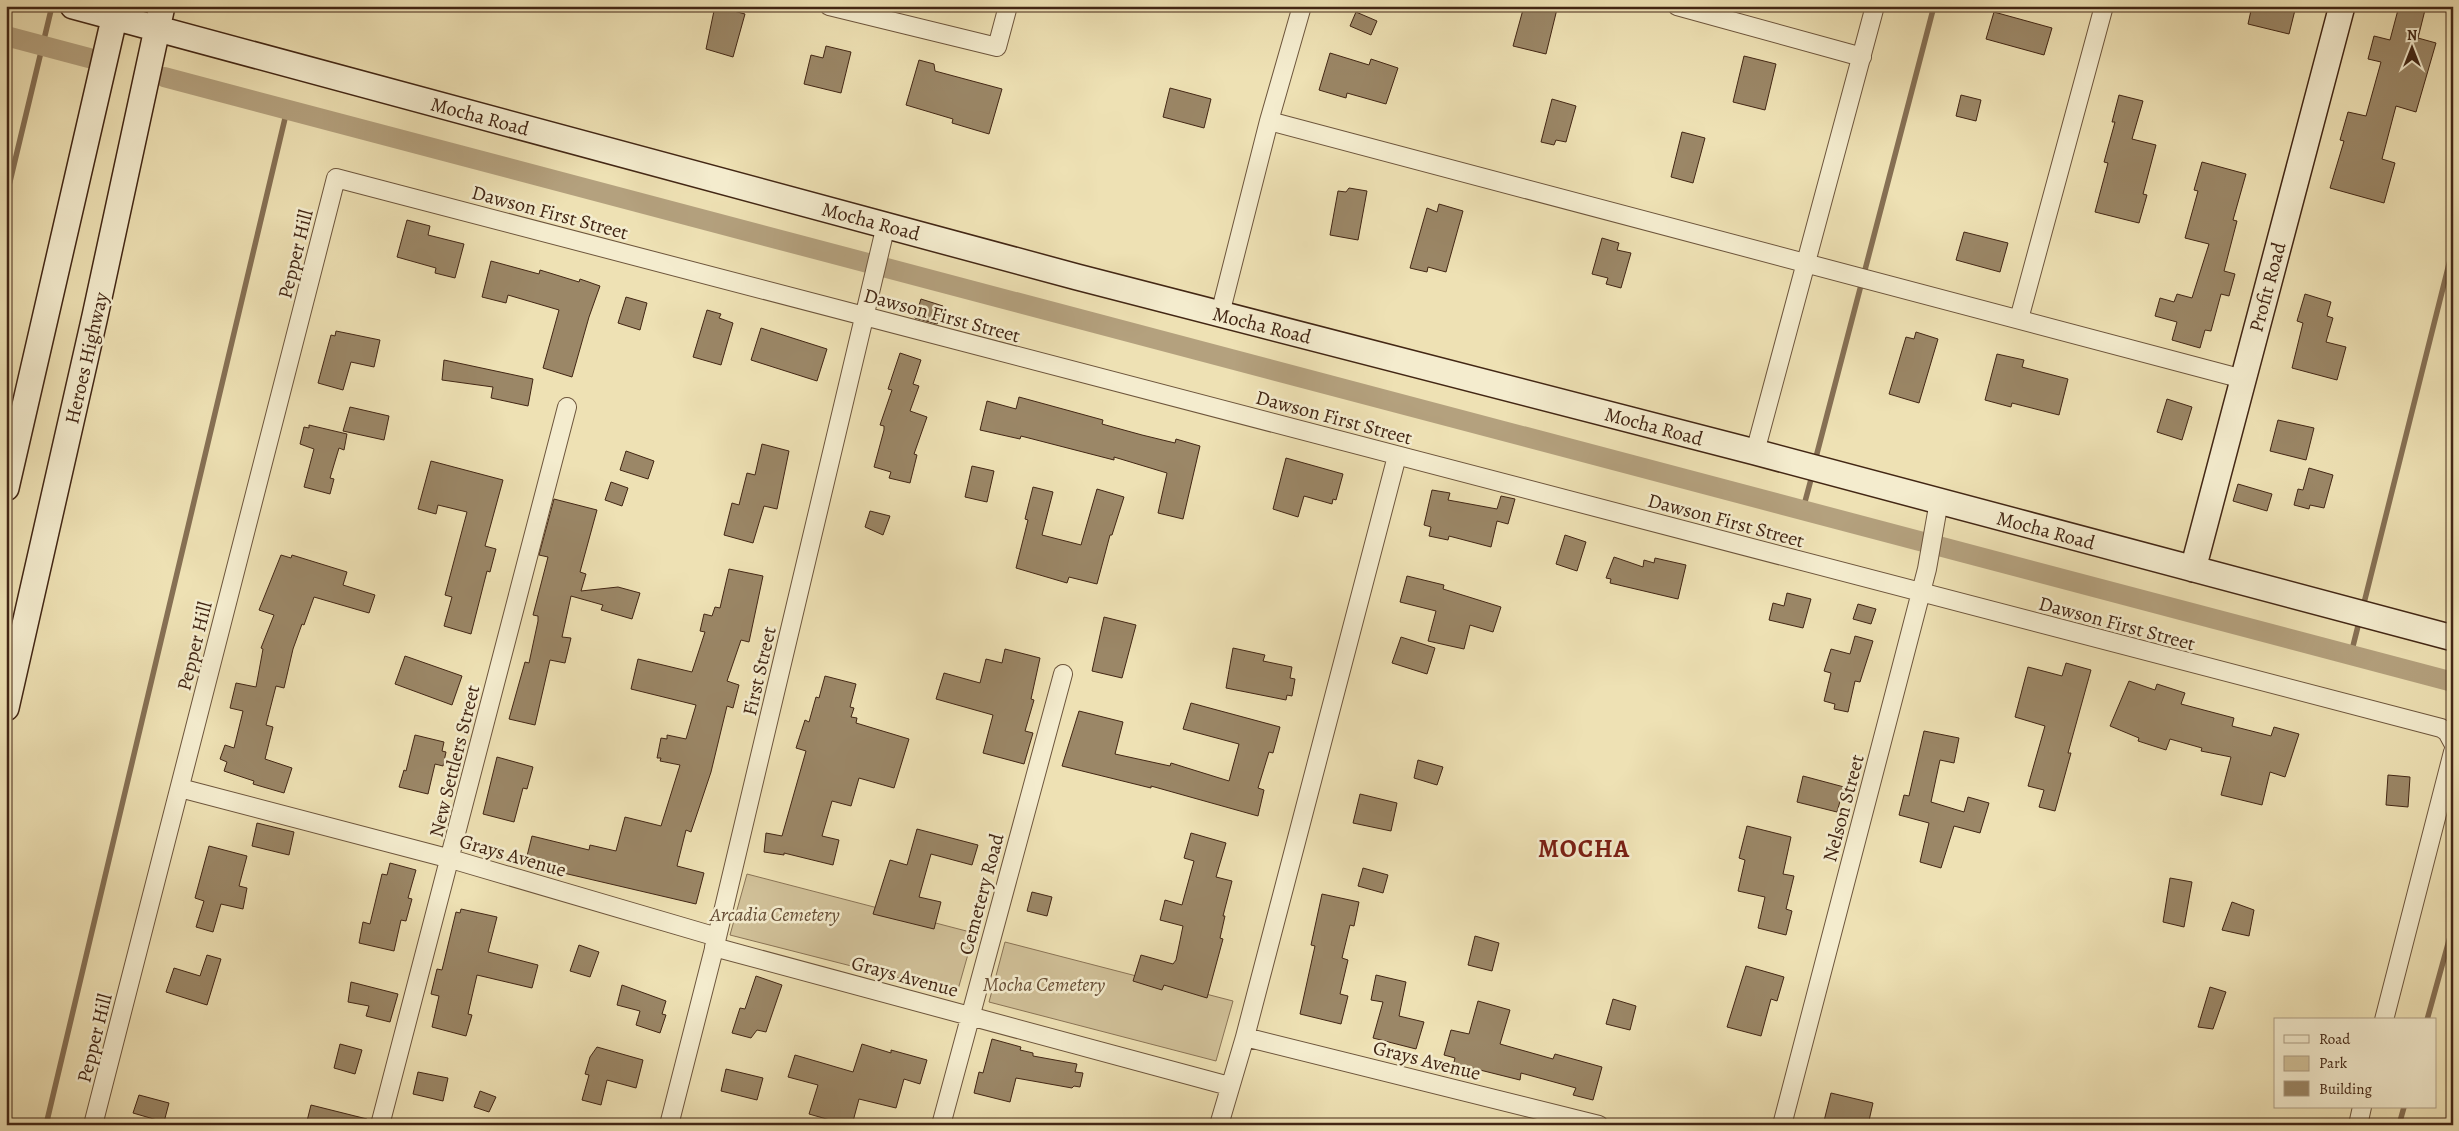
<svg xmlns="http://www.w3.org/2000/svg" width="2459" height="1131" font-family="Alegreya,serif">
<rect width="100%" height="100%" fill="#eee1b4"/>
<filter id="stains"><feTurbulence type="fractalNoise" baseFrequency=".004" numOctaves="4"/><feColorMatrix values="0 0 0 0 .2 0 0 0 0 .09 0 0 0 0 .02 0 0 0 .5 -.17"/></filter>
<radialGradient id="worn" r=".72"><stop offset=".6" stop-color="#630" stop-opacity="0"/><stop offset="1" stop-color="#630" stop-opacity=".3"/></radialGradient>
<!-- green -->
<path fill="#d1c199" stroke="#8a7456" d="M747 874 974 933 957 993 730 935Z
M1005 942 1233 1001 1216 1061 989 1002Z"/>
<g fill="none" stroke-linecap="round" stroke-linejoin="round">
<!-- stream -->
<path stroke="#867054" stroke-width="5.5" d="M6 198 52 6
M1815 461 1934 6
M1803 509 1813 472
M2363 607 2453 248
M2351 654 2360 618
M2427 1020 2453 926
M46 1125 287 110
M2399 1125 2404 1107"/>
<!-- canal -->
<path stroke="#b4a17e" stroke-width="20" d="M6 36 89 58
M164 77 2453 682"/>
</g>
<!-- building -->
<path fill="#9b8767" stroke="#422614" d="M715 6 745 14 733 57 706 49Z
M1524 6 1557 9 1546 54 1513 46Z
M2252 6H2296L2289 34 2248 24Z
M2399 6H2426L2418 38 2436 43 2416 112 2396 106 2382 159 2395 163 2384 203 2330 188 2344 141 2340 140 2348 112 2366 116 2381 62 2368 59 2374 36 2390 40Z
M1356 12 1377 21 1371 35 1350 26Z
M1994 12 2052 28 2044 55 1986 39Z
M826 46 851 52 841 93 804 84 811 55 823 58Z
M1330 53 1369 65 1371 59 1398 68 1386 104 1347 93 1346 98 1319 90Z
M1744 56 1776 64 1765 110 1733 102Z
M919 60 934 64 935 71 1002 89 989 134 952 123 953 119 906 105Z
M1170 88 1211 99 1204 128 1163 117Z
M1961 95 1981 100 1976 121 1956 116Z
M2119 95 2143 101 2132 139 2156 145 2143 194 2147 195 2139 223 2095 212 2108 163 2104 162 2115 122H2112Z
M1552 99 1576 106 1566 142 1556 140 1554 145 1541 142Z
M1682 132 1705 138 1693 183 1671 177Z
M2202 162 2246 174 2233 220 2237 221 2224 271 2235 274 2229 296 2221 294 2211 331 2205 330 2200 348 2172 340 2177 322 2155 316 2160 298 2174 302 2177 294 2192 298 2209 244 2185 238 2198 191 2194 190Z
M1349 188 1367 191 1358 240 1330 235 1338 191 1346 192Z
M1439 204 1463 211 1446 272 1428 267 1427 272 1410 268 1427 208 1437 212Z
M407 220 430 226 428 235 464 244 455 278 435 273 436 268 397 257Z
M1964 232 2008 243 2000 272 1956 260Z
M1602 238 1619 243 1617 250 1631 253 1621 288 1606 284 1608 278 1592 274Z
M491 261 539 274 540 270 579 282 580 279 600 286 589 317 572 377 543 368 559 310 508 295 506 303 482 297Z
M2305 294 2331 302 2327 316 2333 318 2326 342 2346 347 2337 380 2292 368 2303 323 2297 321Z
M626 297 647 303 640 330 618 323Z
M921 299 943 306 937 324 915 318Z
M707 310 721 314 719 318 733 323 721 365 693 357Z
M761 328 827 349 817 381 751 360Z
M336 331 380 340 374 367 351 362 343 390 318 383 331 335 335 336Z
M1916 332 1938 339 1919 403 1889 394 1906 337 1914 339Z
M900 353 921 360 913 384 919 386 910 411 927 417 914 454 917 455 910 483 889 478 891 472 874 467 884 430V426L880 425 892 390 888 389Z
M1997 354 2024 360 2022 367 2068 379 2059 415 2012 403 2011 407 1985 400Z
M444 360 533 379 528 406 491 398 493 387 442 380Z
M1019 397 1103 420 1102 424 1142 435 1175 443 1176 439 1200 446 1183 519 1158 513 1167 473 1114 457V460L1021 436 1020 439 980 430 987 401 1016 409Z
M2167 399 2192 407 2182 440 2157 432Z
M350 407 389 416 384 440 343 431Z
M2278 420 2314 428 2306 460 2270 451Z
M309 425 347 434 344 450 339 448 330 478 334 479 330 494 304 487 314 449 300 444 304 427 309 428Z
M762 444 789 451 777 509 764 506 753 543 724 535 732 503 739 505 747 473 755 475Z
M626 451 654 461 648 479 620 470Z
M1286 458 1343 474 1336 500 1333 499 1332 504 1304 496 1298 517 1273 509Z
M431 461 503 480 485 546 496 549 490 572 487 571 471 634 444 626 452 597 445 595 467 512 438 505 436 514 418 509Z
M972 466 994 471 987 502 965 497Z
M2309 468 2333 475 2324 508 2310 505 2309 509 2294 505 2298 489 2303 490Z
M611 482 628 488 622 506 605 500Z
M2238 484 2272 494 2267 511 2233 501Z
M1033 487 1053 492 1042 535 1081 545 1097 489 1124 497 1112 535H1110L1097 584 1069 577 1067 583 1016 568 1028 520 1025 519Z
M1432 490 1450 493 1448 500 1497 509 1501 496 1515 499 1508 524 1497 521 1491 547 1449 536 1448 540 1429 536 1431 527 1424 525Z
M554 499 597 510 580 572 586 574 581 591 618 587 640 593 632 619 601 610 603 605 571 596 562 637 571 638 565 663 550 660 535 725 509 719 525 662 529 663 538 621V616L533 615 548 557 539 555Z
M870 511 890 516 883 535 865 527Z
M1565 535 1586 542 1577 571 1556 564Z
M281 555 291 558 292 555 347 572 343 585 375 595 369 613 314 597 304 625 302 624 293 649 284 688 276 686 266 725 273 727 265 759 292 768 284 793 253 784 254 781 224 771 227 762 220 759 225 745 234 748 243 711 230 708 236 683 256 687 263 649 261 648 274 615 259 610Z
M1614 557 1643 567 1644 560 1654 563 1655 558 1686 565 1678 599 1610 583 1611 579 1606 578Z
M729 569 763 576 749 642 741 640 727 681 739 685 733 708 727 706 711 772 691 832 686 830 677 866 704 873 696 904 525 864 532 836 589 850 590 845 616 851 625 817 661 826 680 765 660 761 661 758H657L661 738 667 739V735L686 739 696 705 631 689 638 659 692 672 705 632 700 631 704 614 712 616 715 607 720 608Z
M1407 576 1444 585 1443 589 1501 607 1493 632 1470 625 1464 649 1428 641 1436 611 1400 602Z
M1787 593 1811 599 1803 628 1769 620 1773 603 1784 606Z
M1858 604 1876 609 1871 624 1853 619Z
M1104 617 1136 625 1122 678 1092 671Z
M1855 636 1873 641 1860 682 1855 681 1848 712 1834 709 1835 704 1824 701 1831 673 1824 671 1831 649 1850 654Z
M1401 637 1435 648 1427 674 1392 663Z
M1233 648 1265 655 1263 661 1292 667 1290 678 1295 679 1292 696 1287 695 1286 700 1226 688Z
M1005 649 1040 658 1031 699 1034 700 1025 731 1033 733 1024 764 983 753 993 715 936 699 944 673 980 683 986 659 1002 663Z
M405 656 462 676 452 705 395 684Z
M2066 663 2091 670 2068 753H2071L2055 811 2039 807 2044 790 2028 786 2045 726 2015 717 2028 667 2062 676Z
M825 676 856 684 850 707 854 708 851 717 857 718 856 723 909 739 894 788 859 778 851 806 832 801 822 836 839 840 833 865 784 853V855L764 852 766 833 782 836 806 751 796 748 805 720 809 722 816 697 819 698Z
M2129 681 2155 690 2157 684 2185 693 2181 704 2234 718 2232 726 2271 736 2274 727 2299 734 2285 777 2270 772 2262 805 2221 795 2231 757 2201 751 2202 748 2170 739 2166 750 2138 741 2139 738 2110 726Z
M1191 703 1280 727 1273 753 1269 752 1258 788 1264 790 1258 816 1151 786V788L1062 766 1079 711 1123 722 1115 754 1170 766 1171 763 1229 781 1239 744 1183 729Z
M1924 731 1959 738 1954 763 1940 760 1931 802 1964 812 1968 797 1989 803 1980 833 1954 826 1941 868 1920 862 1929 823 1899 815 1904 795 1909 796Z
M415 735 444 742 442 751 446 752 443 766 435 764 428 794 399 787 404 770 406 771Z
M497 757 533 767 527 789 523 788 514 822 483 814Z
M1418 760 1443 767 1437 785 1414 778Z
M2388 775 2410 777 2408 807 2386 805Z
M1803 776 1844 787 1837 812 1797 802Z
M1360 794 1397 803 1391 831 1353 823Z
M257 823 294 832 289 855 252 846Z
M1747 826 1791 837 1783 874 1794 876 1786 909 1792 911 1786 935 1758 928 1765 897 1738 891 1745 860 1739 858Z
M917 829 978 845 972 865 931 854 919 897 941 902 934 929 873 914 890 860 907 865Z
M1191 833 1226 843 1216 877 1232 881 1223 916H1225L1220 938 1223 939 1207 998 1164 985 1162 990 1133 981 1141 955 1173 964 1176 960 1183 926 1160 920 1165 900 1182 905 1194 861 1184 858Z
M209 846 247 856 239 886 247 888 243 909 221 904 213 932 196 927 204 901 195 898Z
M390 863 416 870 408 898 412 899 406 921 401 920 394 951 359 943 363 922 370 924 382 874 387 875Z
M1363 868 1388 875 1383 893 1358 886Z
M2170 878 2192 882 2184 927 2163 922Z
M1032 892 1052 897 1047 916 1027 911Z
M1322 894 1359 902 1354 926 1350 925 1342 958 1348 960 1340 994 1348 996 1341 1024 1300 1014 1315 946 1311 945Z
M2232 902 2254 910 2249 936 2222 930Z
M461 909 497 917 488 952 538 965 532 988 477 975 468 1014 472 1015 466 1036 432 1027 439 996 431 994 437 969 442 970 456 912 460 913Z
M1475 936 1499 943 1492 971 1468 965Z
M579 945 599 952 590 977 570 971Z
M207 955 221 959 207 1005 166 992 174 968 200 976Z
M1746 966 1784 977 1777 1001 1771 999 1761 1036 1727 1027Z
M1376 975 1406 982 1399 1016 1424 1022 1416 1049 1373 1038 1383 1002 1371 1000Z
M756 976 782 985 766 1032 757 1030 751 1038 732 1033 740 1008 745 1009Z
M351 982 398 994 390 1022 366 1016 369 1006 348 1002Z
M622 985 666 1001 662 1014 666 1015 660 1033 636 1025 640 1011 617 1005Z
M2210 987 2226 992 2213 1029 2198 1027Z
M1613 999 1636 1006 1630 1030 1606 1024Z
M1478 1001 1510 1010 1500 1044 1553 1059 1555 1054 1602 1067 1593 1100 1573 1095 1576 1088 1521 1073 1520 1080 1468 1067 1467 1069 1453 1066 1455 1058 1444 1055 1451 1030 1469 1034Z
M992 1039 1021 1047 1020 1050 1033 1053V1056L1077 1064 1075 1072 1083 1073 1080 1087 1074 1086 1072 1088 1016 1078 1010 1102 974 1093 979 1072 983 1073Z
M340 1044 362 1050 355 1074 334 1068Z
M862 1044 891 1053V1050L927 1060 920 1084 904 1079 896 1108 859 1099 852 1125H837V1122L809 1114 818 1085 788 1077 795 1055 853 1072Z
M597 1047 643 1060 636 1088 607 1080 601 1105 582 1100 589 1075 585 1074 590 1057Z
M726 1069 763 1078 757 1100 721 1091Z
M418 1072 448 1078 443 1101 413 1094Z
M480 1091 496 1097 489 1112 474 1107Z
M1831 1093 1873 1103 1868 1125H1823Z
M139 1095 169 1103 164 1122 133 1113Z
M311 1105 367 1119 366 1125H306Z"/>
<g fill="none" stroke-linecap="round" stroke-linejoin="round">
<!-- street casing -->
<g stroke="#6d553c" stroke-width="20">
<path id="street" d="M829 6 997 47 1008 6
M1677 6 1862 57
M1269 121 2243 379
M1220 314 1269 121 1302 6
M2019 319 2104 6
M1755 452 1875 6
M180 788 451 859 717 937
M714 947 1229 1086
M2384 1020 2453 752
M1245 1037 1599 1125
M93 1125 336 178 2441 728 2447 732 2453 743
M380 1125 567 407
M669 1125 717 937 886 225
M941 1125 1063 674
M1219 1125 1245 1037 1397 456
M1782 1125 1927 569 1939 501
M2358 1125 2362 1107"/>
</g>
<!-- secondary casing -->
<g stroke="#422614" stroke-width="28">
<path id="secondary" d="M73 6 1077 277 1755 452 2453 638
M6 488 117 6
M2193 569 2342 6
M6 708 95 316 162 6"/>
</g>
<!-- street -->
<use href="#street" stroke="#f4ecce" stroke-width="18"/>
<!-- secondary -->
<use href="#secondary" stroke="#f4ecce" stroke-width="25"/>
</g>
<g text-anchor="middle" stroke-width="5" stroke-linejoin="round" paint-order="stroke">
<!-- street labels -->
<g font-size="20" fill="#422614" stroke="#f4ecce">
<text transform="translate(480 116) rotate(15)" y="7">Mocha Road</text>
<text transform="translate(550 212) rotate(15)" y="7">Dawson First Street</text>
<text transform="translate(871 221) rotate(15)" y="7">Mocha Road</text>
<text transform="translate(295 254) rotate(-76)" y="7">Pepper Hill</text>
<text transform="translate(2267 287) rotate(-75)" y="7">Profit Road</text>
<text transform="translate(942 315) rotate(15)" y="7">Dawson First Street</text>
<text transform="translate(1262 325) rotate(14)" y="7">Mocha Road</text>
<text transform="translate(86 358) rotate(-77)" y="7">Heroes Highway</text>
<text transform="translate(1334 417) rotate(15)" y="7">Dawson First Street</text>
<text transform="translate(1654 426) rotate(15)" y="7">Mocha Road</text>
<text transform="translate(1726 520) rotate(15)" y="7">Dawson First Street</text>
<text transform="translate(2046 530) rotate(15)" y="7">Mocha Road</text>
<text transform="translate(2117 623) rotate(15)" y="7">Dawson First Street</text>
<text transform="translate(194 646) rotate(-76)" y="7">Pepper Hill</text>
<text transform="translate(759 671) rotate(-77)" y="7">First Street</text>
<text transform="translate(454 761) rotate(-76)" y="7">New Settlers Street</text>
<text transform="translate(1843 808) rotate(-75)" y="7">Nelson Street</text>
<text transform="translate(513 855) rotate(16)" y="7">Grays Avenue</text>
<text transform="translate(981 894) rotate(-75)" y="7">Cemetery Road</text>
<text transform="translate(905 976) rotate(15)" y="7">Grays Avenue</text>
<text transform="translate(94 1038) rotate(-76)" y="7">Pepper Hill</text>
<text transform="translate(1427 1060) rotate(14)" y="7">Grays Avenue</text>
</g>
<!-- park labels -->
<g font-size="20" font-style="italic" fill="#664d35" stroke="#f4ecce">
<text x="775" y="921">Arcadia Cemetery</text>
<text x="1044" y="991">Mocha Cemetery</text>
</g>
<!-- district labels -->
<g font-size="25" font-weight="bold" letter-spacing="1" fill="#7a1f14" stroke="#f4ecce">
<text x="1584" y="857">MOCHA</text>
</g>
</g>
<!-- margin -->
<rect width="2459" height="1131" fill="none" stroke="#eee1b4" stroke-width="25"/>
<rect x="8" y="8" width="2444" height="1116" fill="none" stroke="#422614" stroke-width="2.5"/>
<rect x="12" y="12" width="2434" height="1106" fill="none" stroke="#422614"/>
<!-- legend -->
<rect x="2274" y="1018" width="162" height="90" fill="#f4ecce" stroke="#ad9d84"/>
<rect x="2284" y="1035" width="25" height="8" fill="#f4ecce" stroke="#ad9d84"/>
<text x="2319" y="1044" font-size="15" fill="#422614">Road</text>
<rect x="2284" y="1056" width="25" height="15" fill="#d1c199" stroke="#ad9d84"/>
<text x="2319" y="1068" font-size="15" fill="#422614">Park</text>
<rect x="2284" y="1081" width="25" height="15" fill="#9b8767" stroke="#ad9d84"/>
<text x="2319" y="1094" font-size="15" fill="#422614">Building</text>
<!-- north arrow -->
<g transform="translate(2412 48)" stroke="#f4ecce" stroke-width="4" paint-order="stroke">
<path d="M0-4L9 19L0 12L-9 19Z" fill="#422614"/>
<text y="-8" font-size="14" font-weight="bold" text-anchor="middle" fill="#422614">N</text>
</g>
<rect width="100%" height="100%" filter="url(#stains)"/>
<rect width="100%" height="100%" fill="url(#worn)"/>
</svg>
